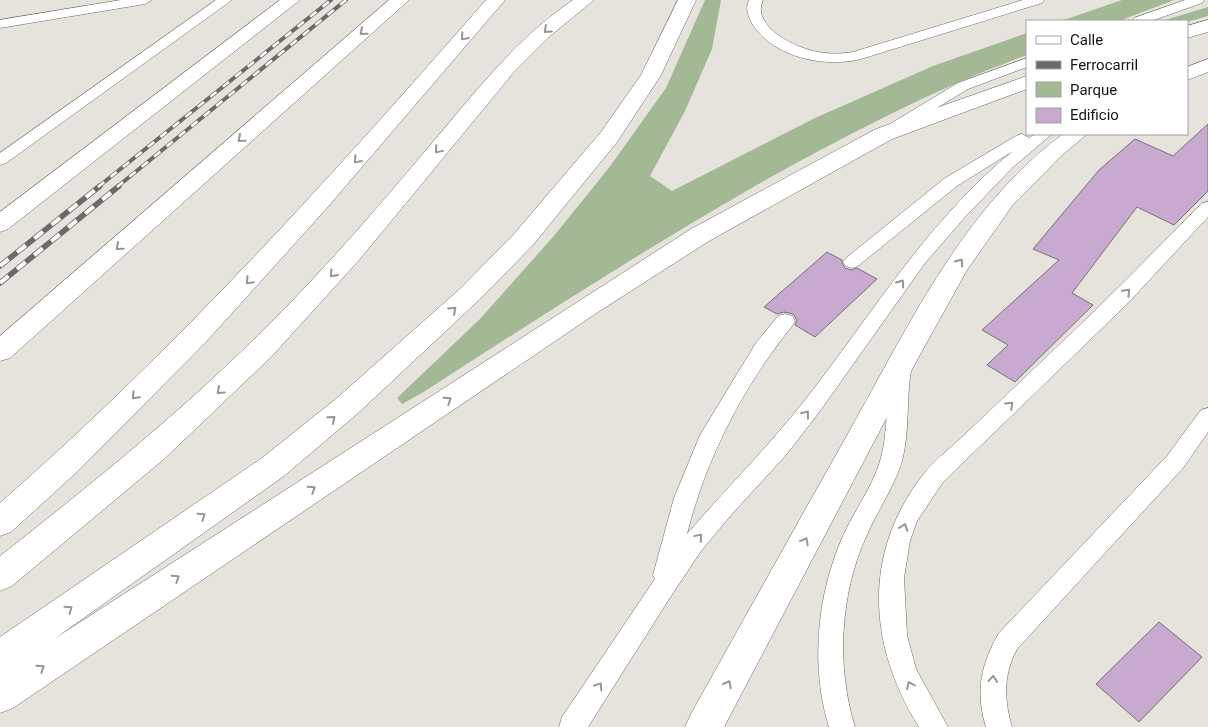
<svg xmlns="http://www.w3.org/2000/svg" width="1208" height="727" font-family="Roboto,sans-serif">
<rect width="100%" height="100%" fill="#e5e3dc"/>
<!-- green -->
<path fill="#a3b894" d="M705 0H721L712 49 685 111 650 176 672 191 815 118 933 66 1027 33V55C932 90 843 137 755 186 642 251 532 322 422 393L402 404 397 398 480 319 553 237 608 169 666 88Z
M1122 0H1174L1119 21H1061Z
M1208 7V16L1187 22 1162 21Z"/>
<!-- building -->
<path fill="#c8a9cf" stroke="#777278" d="M1208 124V191L1174 225 1137 207 1072 293 1093 305 1015 382 987 365 1008 345 982 330 1059 260 1033 249 1099 170 1135 139 1173 156Z
M827 252 842 260V263L845 268 851 270 857 268 877 279 815 337 795 325 797 320 793 314 784 312 777 314 764 307Z
M1159 622 1202 657 1139 722 1096 684Z"/>
<g fill="none" stroke-linecap="round" stroke-linejoin="round">
<!-- lane casing -->
<g stroke="#6b6a63" stroke-width="1">
<path id="lane" d="M121 0H152L145 4 0 28V20Z
M216 0H232L6 163 0 165V153Z
M749 0H763C750 27 798 49 818 52 830 54 841 54 853 52L1023 0H1044L1042 3 861 59C826 68 774 58 753 25 748 16 745 9 749 0Z
M1185 0H1204L1202 3 1151 21H1132L1134 18Z
M1027 58V67L968 89 895 133H885L882 130 885 127 958 83Z
M1022 134 1029 138 1035 134H1052L1013 167 965 217 925 263 820 411 786 455 732 514 701 551 669 599 588 727H559L562 717 655 579 653 575 674 498 700 435 756 343 778 316 785 314 792 316 795 321 792 326C743 387 706 458 687 534 726 489 768 447 805 400 871 316 928 220 1013 151L957 186 858 266 852 268 846 266 843 262 846 258 945 178 1016 136Z
M1208 202V217L1127 304 943 482 917 521 910 541 904 578 907 635 916 669 948 727H919C867 644 862 550 926 471 937 458 952 447 964 435 990 411 1015 387 1041 362 1096 311 1149 257 1202 203Z
M901 362 908 365 911 370C906 400 910 431 902 461 894 488 877 511 866 537 840 594 836 667 855 727H829C810 666 817 594 843 536 854 511 872 488 880 461 889 432 885 400 891 370L894 365Z
M1208 408V432L1183 468 1017 649C1003 675 1004 700 1012 727H986C975 692 981 664 999 633L1167 456 1201 410Z"/>
</g>
<!-- street casing -->
<g stroke="#6b6a63" stroke-width="1">
<path id="street" d="M280 0H300L8 229 0 232V212Z
M389 0H409L10 358 0 361V336Z
M486 0H505L326 209 205 343 78 471 11 532 0 536V503C176 349 332 176 486 0Z
M573 0H594L550 36 513 73 360 259 272 356 164 459 12 586 0 591V556C116 465 224 377 324 267 361 227 397 185 432 143 476 91 517 38 573 0Z
M678 0H696L661 75 617 142 532 246 479 300 357 414 284 476 54 639 691 229 876 129 1027 76V89L892 139 709 241 598 312 13 708 0 713V637L262 458 337 398 461 288 514 234 601 132 641 75Z
M1208 20V32L1187 38V26Z
M1208 59V72L1187 80V67Z
M1063 134H1087L1059 158 1012 206 967 270 917 360 724 727H685L691 714C744 619 797 524 850 430 909 325 964 207 1063 134Z"/>
</g>
<!-- lane -->
<use href="#lane" fill="#fff" fill-rule="evenodd"/>
<!-- street -->
<use href="#street" fill="#fff" fill-rule="evenodd"/>
<!-- rail-far1 casing -->
<g stroke="#6b6a65" stroke-width="4">
<path id="rail-far1" d="M98 187 331 0
M117 187 346 0"/>
</g>
<!-- rail casing -->
<g stroke="#6b6a65" stroke-width="5.5">
<path id="rail" d="M0 266 100 186
M0 283 119 186"/>
</g>
<!-- rail-far1 -->
<use href="#rail-far1" stroke="#fff" stroke-width="2.5" stroke-dasharray="8" stroke-linecap="butt"/>
<!-- rail -->
<use href="#rail" stroke="#fff" stroke-width="4" stroke-dasharray="11" stroke-linecap="butt"/>
</g>
<!-- one-way arrows -->
<defs><path id="oneway-chevron" d="M-2-3.5L2.5 0L-2 3.5" fill="none" stroke-width="1.6" stroke-linecap="round" stroke-linejoin="round" transform="scale(1.25)"/></defs>
<g stroke="#969694">
<use href="#oneway-chevron" transform="translate(547 30) rotate(138)"/>
<use href="#oneway-chevron" transform="translate(363 32) rotate(139)"/>
<use href="#oneway-chevron" transform="translate(464 37) rotate(131)"/>
<use href="#oneway-chevron" transform="translate(241 139) rotate(139)"/>
<use href="#oneway-chevron" transform="translate(438 150) rotate(130)"/>
<use href="#oneway-chevron" transform="translate(357 160) rotate(131)"/>
<use href="#oneway-chevron" transform="translate(119 247) rotate(139)"/>
<use href="#oneway-chevron" transform="translate(960 262) rotate(-55)"/>
<use href="#oneway-chevron" transform="translate(333 274) rotate(132)"/>
<use href="#oneway-chevron" transform="translate(249 281) rotate(133)"/>
<use href="#oneway-chevron" transform="translate(901 283) rotate(-54)"/>
<use href="#oneway-chevron" transform="translate(1127 292) rotate(-46)"/>
<use href="#oneway-chevron" transform="translate(453 310) rotate(-43)"/>
<use href="#oneway-chevron" transform="translate(220 391) rotate(138)"/>
<use href="#oneway-chevron" transform="translate(135 396) rotate(135)"/>
<use href="#oneway-chevron" transform="translate(448 400) rotate(-33)"/>
<use href="#oneway-chevron" transform="translate(1010 405) rotate(-44)"/>
<use href="#oneway-chevron" transform="translate(806 414) rotate(-52)"/>
<use href="#oneway-chevron" transform="translate(332 419) rotate(-39)"/>
<use href="#oneway-chevron" transform="translate(312 489) rotate(-33)"/>
<use href="#oneway-chevron" transform="translate(202 516) rotate(-35)"/>
<use href="#oneway-chevron" transform="translate(904 527) rotate(-70)"/>
<use href="#oneway-chevron" transform="translate(699 537) rotate(-50)"/>
<use href="#oneway-chevron" transform="translate(805 541) rotate(-62)"/>
<use href="#oneway-chevron" transform="translate(176 578) rotate(-33)"/>
<use href="#oneway-chevron" transform="translate(69 609) rotate(-35)"/>
<use href="#oneway-chevron" transform="translate(41 668) rotate(-34)"/>
<use href="#oneway-chevron" transform="translate(993 679) rotate(-85)"/>
<use href="#oneway-chevron" transform="translate(728 684) rotate(-62)"/>
<use href="#oneway-chevron" transform="translate(910 685) rotate(-116)"/>
<use href="#oneway-chevron" transform="translate(599 686) rotate(-57)"/>
</g>
<!-- legend -->
<rect x="1026" y="20" width="162" height="115" fill="#ffffff" stroke="#a1a1a0"/>
<rect x="1036" y="36" width="25" height="8" fill="#ffffff" stroke="#a1a1a0"/>
<text x="1070" y="45" font-size="15" fill="#151512">Calle</text>
<rect x="1036" y="61" width="25" height="8" fill="#6b6a65" stroke="#a1a1a0"/>
<text x="1070" y="70" font-size="15" fill="#151512">Ferrocarril</text>
<rect x="1036" y="82" width="25" height="15" fill="#a3b894" stroke="#a1a1a0"/>
<text x="1070" y="95" font-size="15" fill="#151512">Parque</text>
<rect x="1036" y="108" width="25" height="15" fill="#c8a9cf" stroke="#a1a1a0"/>
<text x="1070" y="120" font-size="15" fill="#151512">Edificio</text>
</svg>
